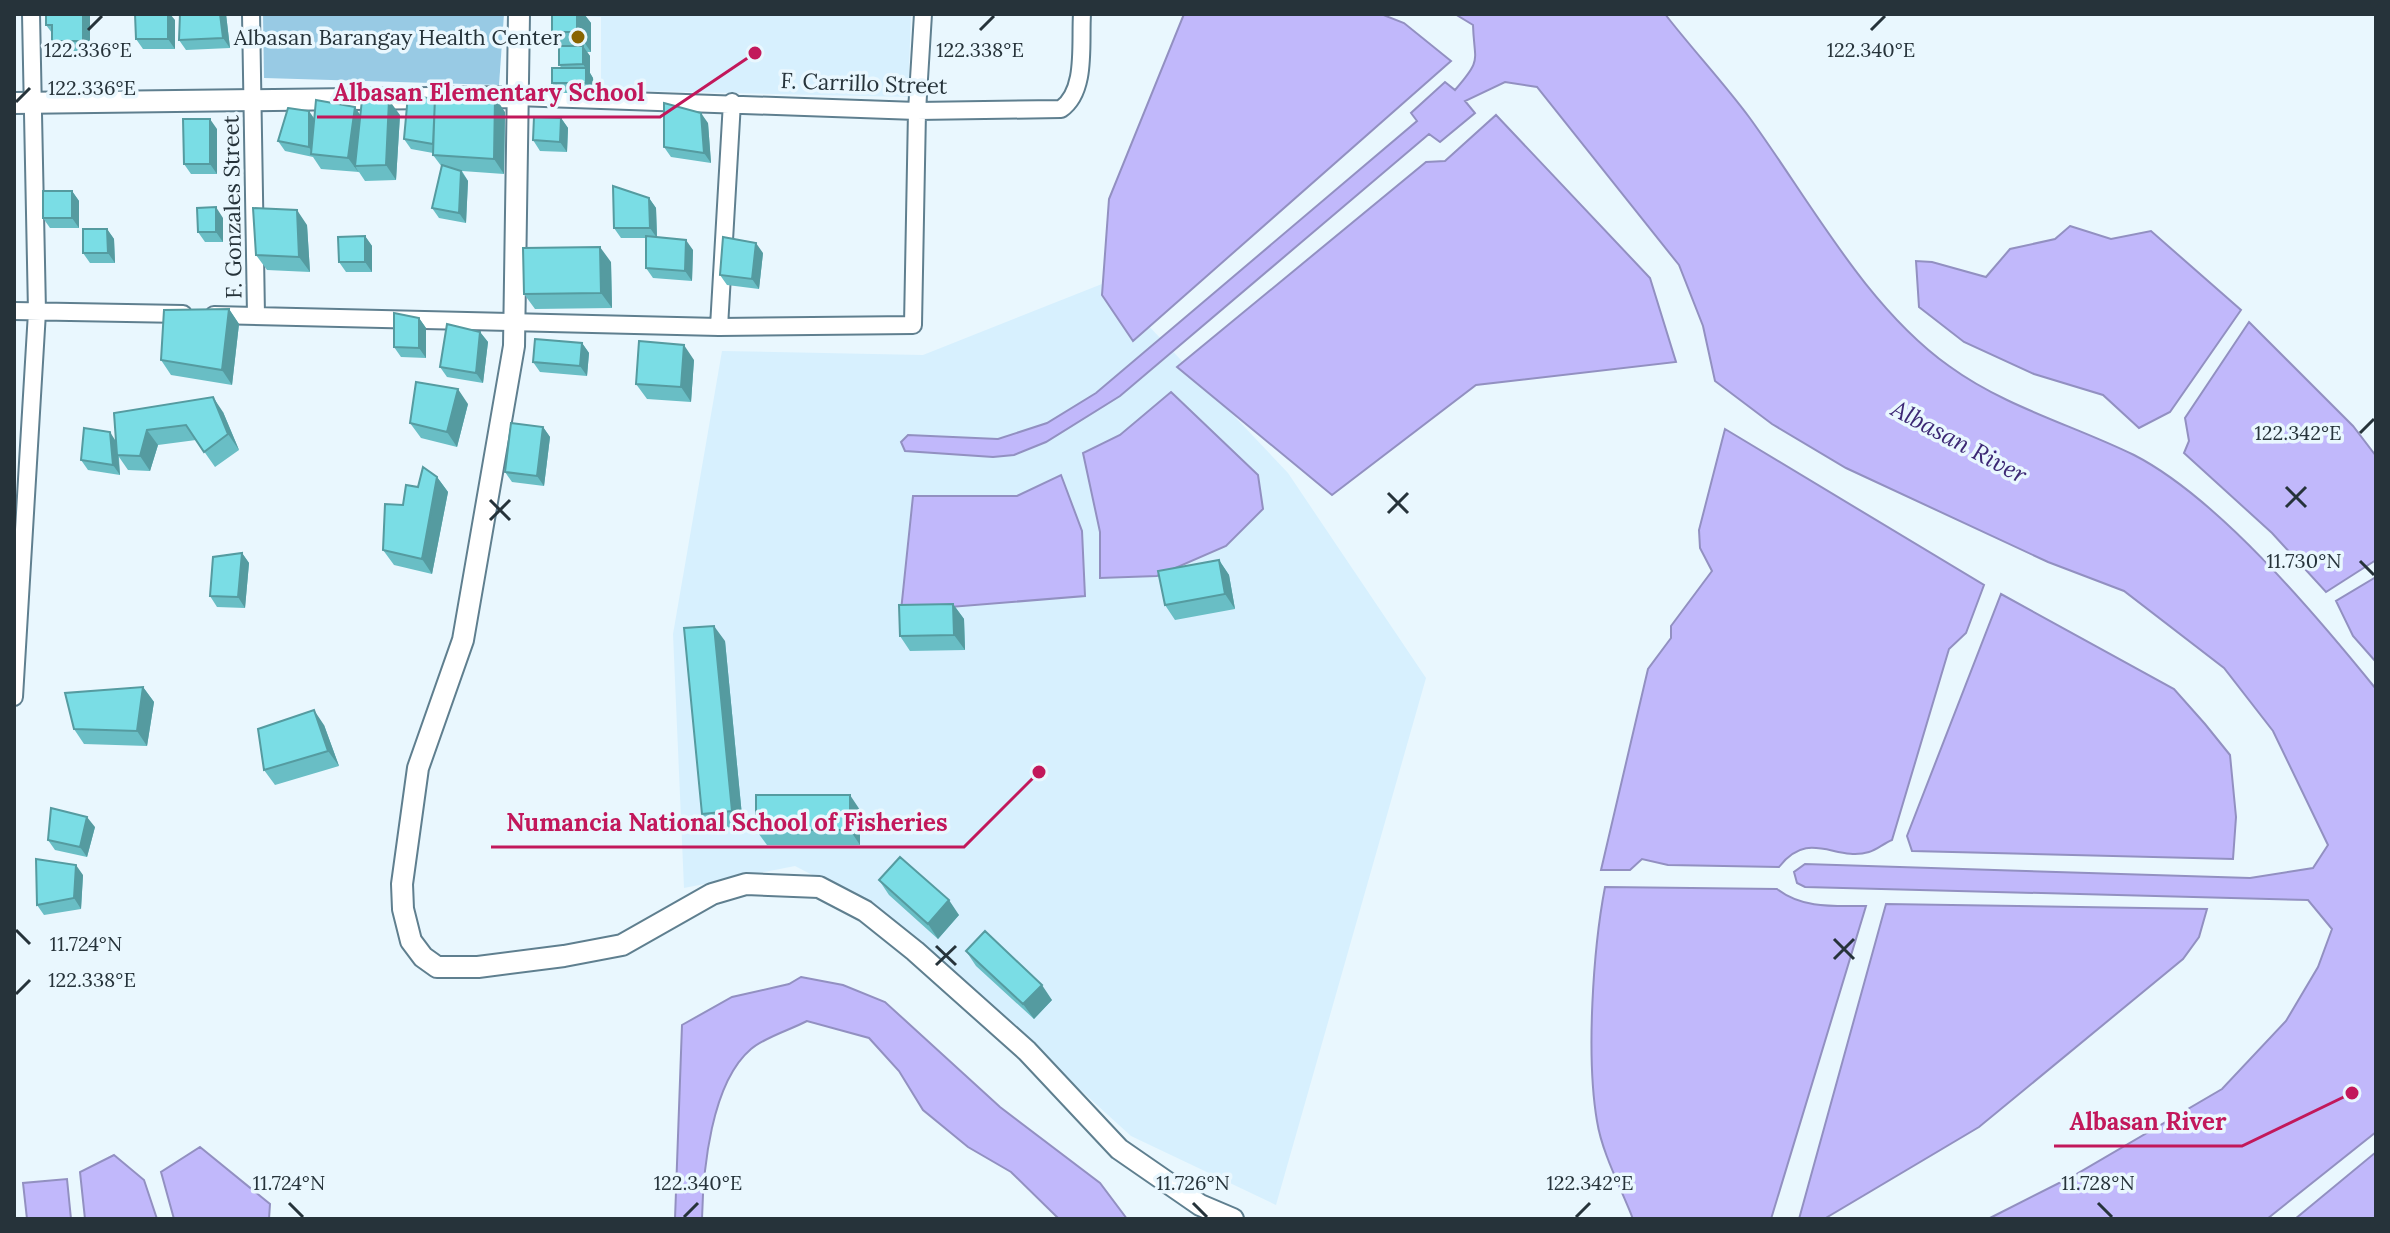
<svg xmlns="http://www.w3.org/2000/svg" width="2390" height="1233" font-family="Lora,serif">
<rect width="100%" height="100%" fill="#e9f7fe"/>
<!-- built -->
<path fill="#d7f0fe" d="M538 14H911L908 97 601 90V17Z
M1107 282 1288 473 1426 678 1276 1205 1131 1136 886 913 795 866 684 888 673 634 722 351 923 355Z"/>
<!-- green -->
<path fill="#98cae4" d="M263 14H504L499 85 264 78Z"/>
<!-- water -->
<path fill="#c1b8fb" stroke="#9290c1" stroke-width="2" d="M1184 14H1381L1404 23 1451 61 1133 341 1102 295 1109 199Z
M1455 14H1665C1692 49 1723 82 1749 117 1809 199 1865 306 1949 366 2005 407 2073 425 2134 455 2218 498 2316 615 2376 689V1132L2267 1219H1988L2073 1176 2222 1089 2286 1021 2318 967 2332 929 2308 900 1805 887 1797 883 1794 872 1805 864 2250 878 2313 868 2328 845 2273 731 2224 668 2124 591 2048 562 1846 468 1772 424 1715 381 1703 326 1679 265 1537 87 1505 82 1465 101 1475 113 1440 142 1429 134 1120 396 1046 442 1014 455 993 457 905 451 901 442 908 435 998 439 1047 423 1096 393 1417 121 1411 113 1445 82 1455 90C1483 58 1474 62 1473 25Z
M1496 115 1650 278 1676 362 1476 385 1332 495 1177 367 1426 162 1445 161Z
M2070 226 2111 239 2151 231 2241 310 2170 412 2139 428 2103 395 2034 374 1964 342 1919 307 1916 261 1932 262 1986 277 2010 249 2055 239Z
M2249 322 2353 426 2376 456V560L2326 592 2272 533 2184 453 2189 441 2185 418Z
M1171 392 1258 475 1263 509 1226 546 1157 576 1100 578V532L1083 453 1120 435Z
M1725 429 1984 585 1966 633 1949 649 1892 840C1884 843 1877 850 1869 852 1835 862 1809 828 1779 867L1668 865 1642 859 1630 870H1601L1648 669 1671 638V626L1712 571 1700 548 1699 530Z
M1061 475 1082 531 1085 596 901 611 913 496H1017Z
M2376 577V662L2353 636 2336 601Z
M2001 594 2174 689 2205 724 2230 755 2236 817 2233 859 1912 851 1907 836Z
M1605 887 1777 889C1803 909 1834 906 1866 906L1771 1219H1633C1621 1188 1602 1153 1597 1121 1586 1057 1593 950 1605 887Z
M1886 904 2207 909 2199 937 2183 959 1979 1127 1824 1219H1799Z
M801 977 843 985 885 1002 1000 1107 1100 1183 1127 1219H1059L1011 1172 968 1147 923 1110 899 1071 869 1038 807 1021C790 1030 765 1037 751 1049 711 1083 703 1170 702 1219H675L682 1025 732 997 789 984Z
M200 1147 270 1204 269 1219H174L161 1172Z
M2376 1152V1219H2295Z
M114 1155 144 1180 157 1219H85L80 1172Z
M67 1179 71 1219H27L23 1183Z"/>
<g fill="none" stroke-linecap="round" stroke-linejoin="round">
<!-- minor casing -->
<g stroke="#5f7f8f" stroke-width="20">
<path id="minor" d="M251 14 256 315
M516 97 917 111 1061 109C1087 91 1080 44 1082 14
M14 311 183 314
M214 315 719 327 913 325 917 111 923 14
M719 327 732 102
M14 697 37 312 31 14"/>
</g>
<!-- tertiary casing -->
<g stroke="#5f7f8f" stroke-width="24">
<path id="tertiary" d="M519 14 514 346 463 640 418 768 402 884 403 909 411 941 423 957 437 967H478L564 956 622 945 712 894 746 884 819 887 865 911 915 951 1027 1051 1119 1149 1200 1205 1233 1219
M14 103 516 97"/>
</g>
<!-- minor -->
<use href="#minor" stroke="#fff" stroke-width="16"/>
<!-- tertiary -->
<use href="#tertiary" stroke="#fff" stroke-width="20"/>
</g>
<!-- wall -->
<path fill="#69bec5" d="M90 14V52L59 51 52 41V33L46 25Z
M180 14H226L230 48 186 50 179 40Z
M552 14H584L591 23V52H587L590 56V73L593 78 594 93H559L552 83 562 68 559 65 562 46 552 32Z
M175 20V49H143L136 39Z
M505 112 504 174 462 171 468 181 466 223 439 218 432 208 442 167 433 155V153L411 149 404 139Z
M361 115H400L396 180 365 181 359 172 321 169 313 157 285 151 278 141 314 118Z
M561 118 568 128 567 152 540 151 533 140Z
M708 123 711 163 671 157 664 147Z
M217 129V174H191L184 164Z
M72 191 79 201V228H50L43 218Z
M649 198 656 208 657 237 693 250 692 281 653 278 646 268V238H621L614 228Z
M223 218V242H205L198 232Z
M307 225 310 272 267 270 256 255Z
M107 229 114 239 115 263H90L83 253Z
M365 236 372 246V272H346L339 262Z
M763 253 759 289 727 285 720 275Z
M611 262 612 308 535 309 524 294Z
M229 309 239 324 232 385 171 375 161 360Z
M419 318 426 328V358L401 357 394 347Z
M480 332 488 342 483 383 447 377 440 367Z
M582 343 589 353 587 376 540 372 533 362Z
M694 360 691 402 647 399 636 384Z
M468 404 457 447 421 438 410 423Z
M223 412 239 450 215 467 196 440 158 445 150 471 128 470 119 457 120 475 88 470 81 460 116 441 114 413Z
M543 427 550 437 544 486 512 482 505 472Z
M437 477 448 492 432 574 394 565 383 550 403 505 418 487Z
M242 553 249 563 245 608 217 607 210 596Z
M1219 560 1229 575 1235 609 1175 620 1165 605Z
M953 604 964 619 965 650 910 651 900 636Z
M725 641 743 826 712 829 702 814Z
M143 687 154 702 147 746 84 744 74 729Z
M324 725 339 766 275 785 264 770Z
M860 810V845H767L756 830Z
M95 827 87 857 55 850 48 840Z
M83 875 81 909 44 915 37 905Z
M879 880 959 915 938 939 889 895Z
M966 951 1052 1000 1034 1019 976 966Z"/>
<!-- shaded-wall -->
<path fill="#559ba0" d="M83 14H90V52L83 41Z
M168 14H170L175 20V49L168 39Z
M220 14H226L230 48 223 38Z
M577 14H584L591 23V52L577 32Z
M583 46 590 56V73L593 78 594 93 586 83V69L583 64Z
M495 97 505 112 504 174 494 159Z
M389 100 400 115 396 180 386 165Z
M355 107 365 122 355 166 359 173 348 158Z
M309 111 316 121 313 154 309 147Z
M701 113 708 123 711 163 704 153Z
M561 118 568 128 567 152 560 142Z
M210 119 217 129V174L210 164Z
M461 171 468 181 466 223 459 213Z
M72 191 79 201V228L72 218Z
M649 198 656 208 657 238 650 228Z
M216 207 223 218V242L216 232Z
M297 210 307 225 310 272 299 257Z
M107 229 114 239 115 263 108 253Z
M365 236 372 246V272L365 262Z
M686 240 693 250 692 281 685 271Z
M756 243 763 253 759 289 752 279Z
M600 247 611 262 612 308 601 293Z
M229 309 239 324 232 385 222 370Z
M419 318 426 328V358L419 348Z
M480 332 488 342 483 383 476 373Z
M582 343 589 353 587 376 580 366Z
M684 345 694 360 691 402 681 387Z
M458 389 468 404 457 447 447 432Z
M213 397 223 412 239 450 228 434Z
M543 427 550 437 544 486 537 476Z
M147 430 158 445 150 471 140 456Z
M110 432 117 443 120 475 113 465Z
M437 477 448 492 432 574 422 559Z
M242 553 249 563 245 608 238 597Z
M1219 560 1229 575 1235 609 1225 594Z
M953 604 964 619 965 650 954 635Z
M714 626 725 641 743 826 732 811Z
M143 687 154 702 147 746 137 731Z
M314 710 324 725 339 766 328 751Z
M850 795 860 810V845L850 830Z
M87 817 95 827 87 857 80 847Z
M76 865 83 875 81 909 74 898Z
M949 900 959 915 938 939 928 924Z
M1042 985 1052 1000 1034 1019 1023 1004Z"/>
<!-- building -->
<path fill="#7adde5" stroke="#559ba0" stroke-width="2" d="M46 14H83V41H52V25H46Z
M135 14H168V39H136Z
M180 14H220L223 38 179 40Z
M552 14H577V32H552Z
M559 46H583V64L559 65Z
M552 68H586V83H552Z
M363 90 389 100 386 165 355 166Z
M408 95 435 99 433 144 404 139Z
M435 95 495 97 494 159 433 155Z
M316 100 355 107 348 158 311 154Z
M664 103 701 113 704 153 664 147Z
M288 108 309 111V147L278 141Z
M534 117 561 118 560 142 533 140Z
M183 119H210V164H184Z
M442 165 461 171 459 213 432 208Z
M613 186 649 198 650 228H614Z
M43 191H72V218H43Z
M216 207V232H198L197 208Z
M253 208 297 210 299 257 256 255Z
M83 229H107L108 253H83Z
M365 236V262H339L338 237Z
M646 236 686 240 685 271 646 268Z
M723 237 756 243 752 279 720 275Z
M600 247 601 293 524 294 523 248Z
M229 309 222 370 161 360 164 310Z
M394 313 419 318V348L394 347Z
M447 324 480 332 476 373 440 367Z
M535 339 582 343 580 366 533 362Z
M639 341 684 345 681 387 636 384Z
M416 382 458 389 447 432 410 423Z
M213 397 228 434 204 452 186 425 147 430 140 456 117 455 114 413Z
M511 423 543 427 537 476 505 472Z
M84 428 110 432 113 465 81 460Z
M423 467 437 477 422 559 383 550 385 504 403 505 406 485 418 487Z
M242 553 238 597 210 596 213 557Z
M1219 560 1225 594 1165 605 1158 571Z
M953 604 954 635 900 636 899 605Z
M714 626 732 811 702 814 684 628Z
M143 687 137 731 74 729 65 693Z
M314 710 328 751 264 770 258 729Z
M756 795H850V830H756Z
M51 808 87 817 80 847 48 840Z
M900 857 949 900 928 924 879 880Z
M36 859 76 865 74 898 37 905Z
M985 931 1042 985 1023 1004 966 951Z"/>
<!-- ticks -->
<path fill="none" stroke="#26333a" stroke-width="3" d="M88 30 102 16M980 30 994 16M1871 30 1885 16M16 102 30 88M2360 433 2374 419M2286 487 2306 507M1388 493 1408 513M490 500 510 520M2286 507 2306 487M1388 513 1408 493M490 520 510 500M2360 561 2374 575M16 930 30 944M1834 939 1854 959M936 946 956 965M1834 959 1854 939M936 965 956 946M16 994 30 980M289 1203 303 1217M1193 1203 1207 1217M2098 1203 2112 1217M684 1217 698 1203M1576 1217 1590 1203"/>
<!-- markers -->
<circle fill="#896401" stroke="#e9f7fe" stroke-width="3" cx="578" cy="37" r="8"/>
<g text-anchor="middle" stroke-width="7" stroke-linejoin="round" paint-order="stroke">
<!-- poi labels -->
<g font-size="22" fill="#26333a" stroke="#e9f7fe" text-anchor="end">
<text x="562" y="45">Albasan Barangay Health Center</text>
</g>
<!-- street labels -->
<g font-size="22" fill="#26333a" stroke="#e9f7fe">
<text transform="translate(864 83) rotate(2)" y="8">F. Carrillo Street</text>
<text transform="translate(232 207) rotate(-91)" y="8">F. Gonzales Street</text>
</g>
<!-- water labels -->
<g font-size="24" font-style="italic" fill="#3c2874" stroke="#e9f7fe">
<text transform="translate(1959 442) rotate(28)" y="8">Albasan River</text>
</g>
</g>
<g font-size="20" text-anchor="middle" fill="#26333a" stroke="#e9f7fe" stroke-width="7" stroke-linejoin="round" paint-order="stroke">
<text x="88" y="57">122.336°E</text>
<text x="980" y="57">122.338°E</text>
<text x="1871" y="57">122.340°E</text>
<text x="92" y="95">122.336°E</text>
<text x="2298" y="440">122.342°E</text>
<text x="2304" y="568">11.730°N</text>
<text x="86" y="951">11.724°N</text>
<text x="92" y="987">122.338°E</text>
<text x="698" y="1190">122.340°E</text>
<text x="1590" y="1190">122.342°E</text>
<text x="289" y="1190">11.724°N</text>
<text x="1193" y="1190">11.726°N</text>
<text x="2098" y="1190">11.728°N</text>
</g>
<!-- callouts -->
<path fill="none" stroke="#c2185b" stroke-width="3" d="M755 53L660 117H317M1039 772L964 847H491M2352 1093L2242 1146H2054"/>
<g fill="#c2185b" stroke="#e9f7fe" stroke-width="3">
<circle cx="755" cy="53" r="8"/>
<circle cx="1039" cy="772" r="8"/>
<circle cx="2352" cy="1093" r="8"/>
</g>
<g font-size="24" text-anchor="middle" font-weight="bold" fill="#c2185b" stroke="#e9f7fe" stroke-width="7" stroke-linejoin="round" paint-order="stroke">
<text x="489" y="101">Albasan Elementary School</text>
<text x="727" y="831">Numancia National School of Fisheries</text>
<text x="2148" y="1130">Albasan River</text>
</g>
<!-- border -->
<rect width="2390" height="1233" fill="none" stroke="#26333a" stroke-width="32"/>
</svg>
